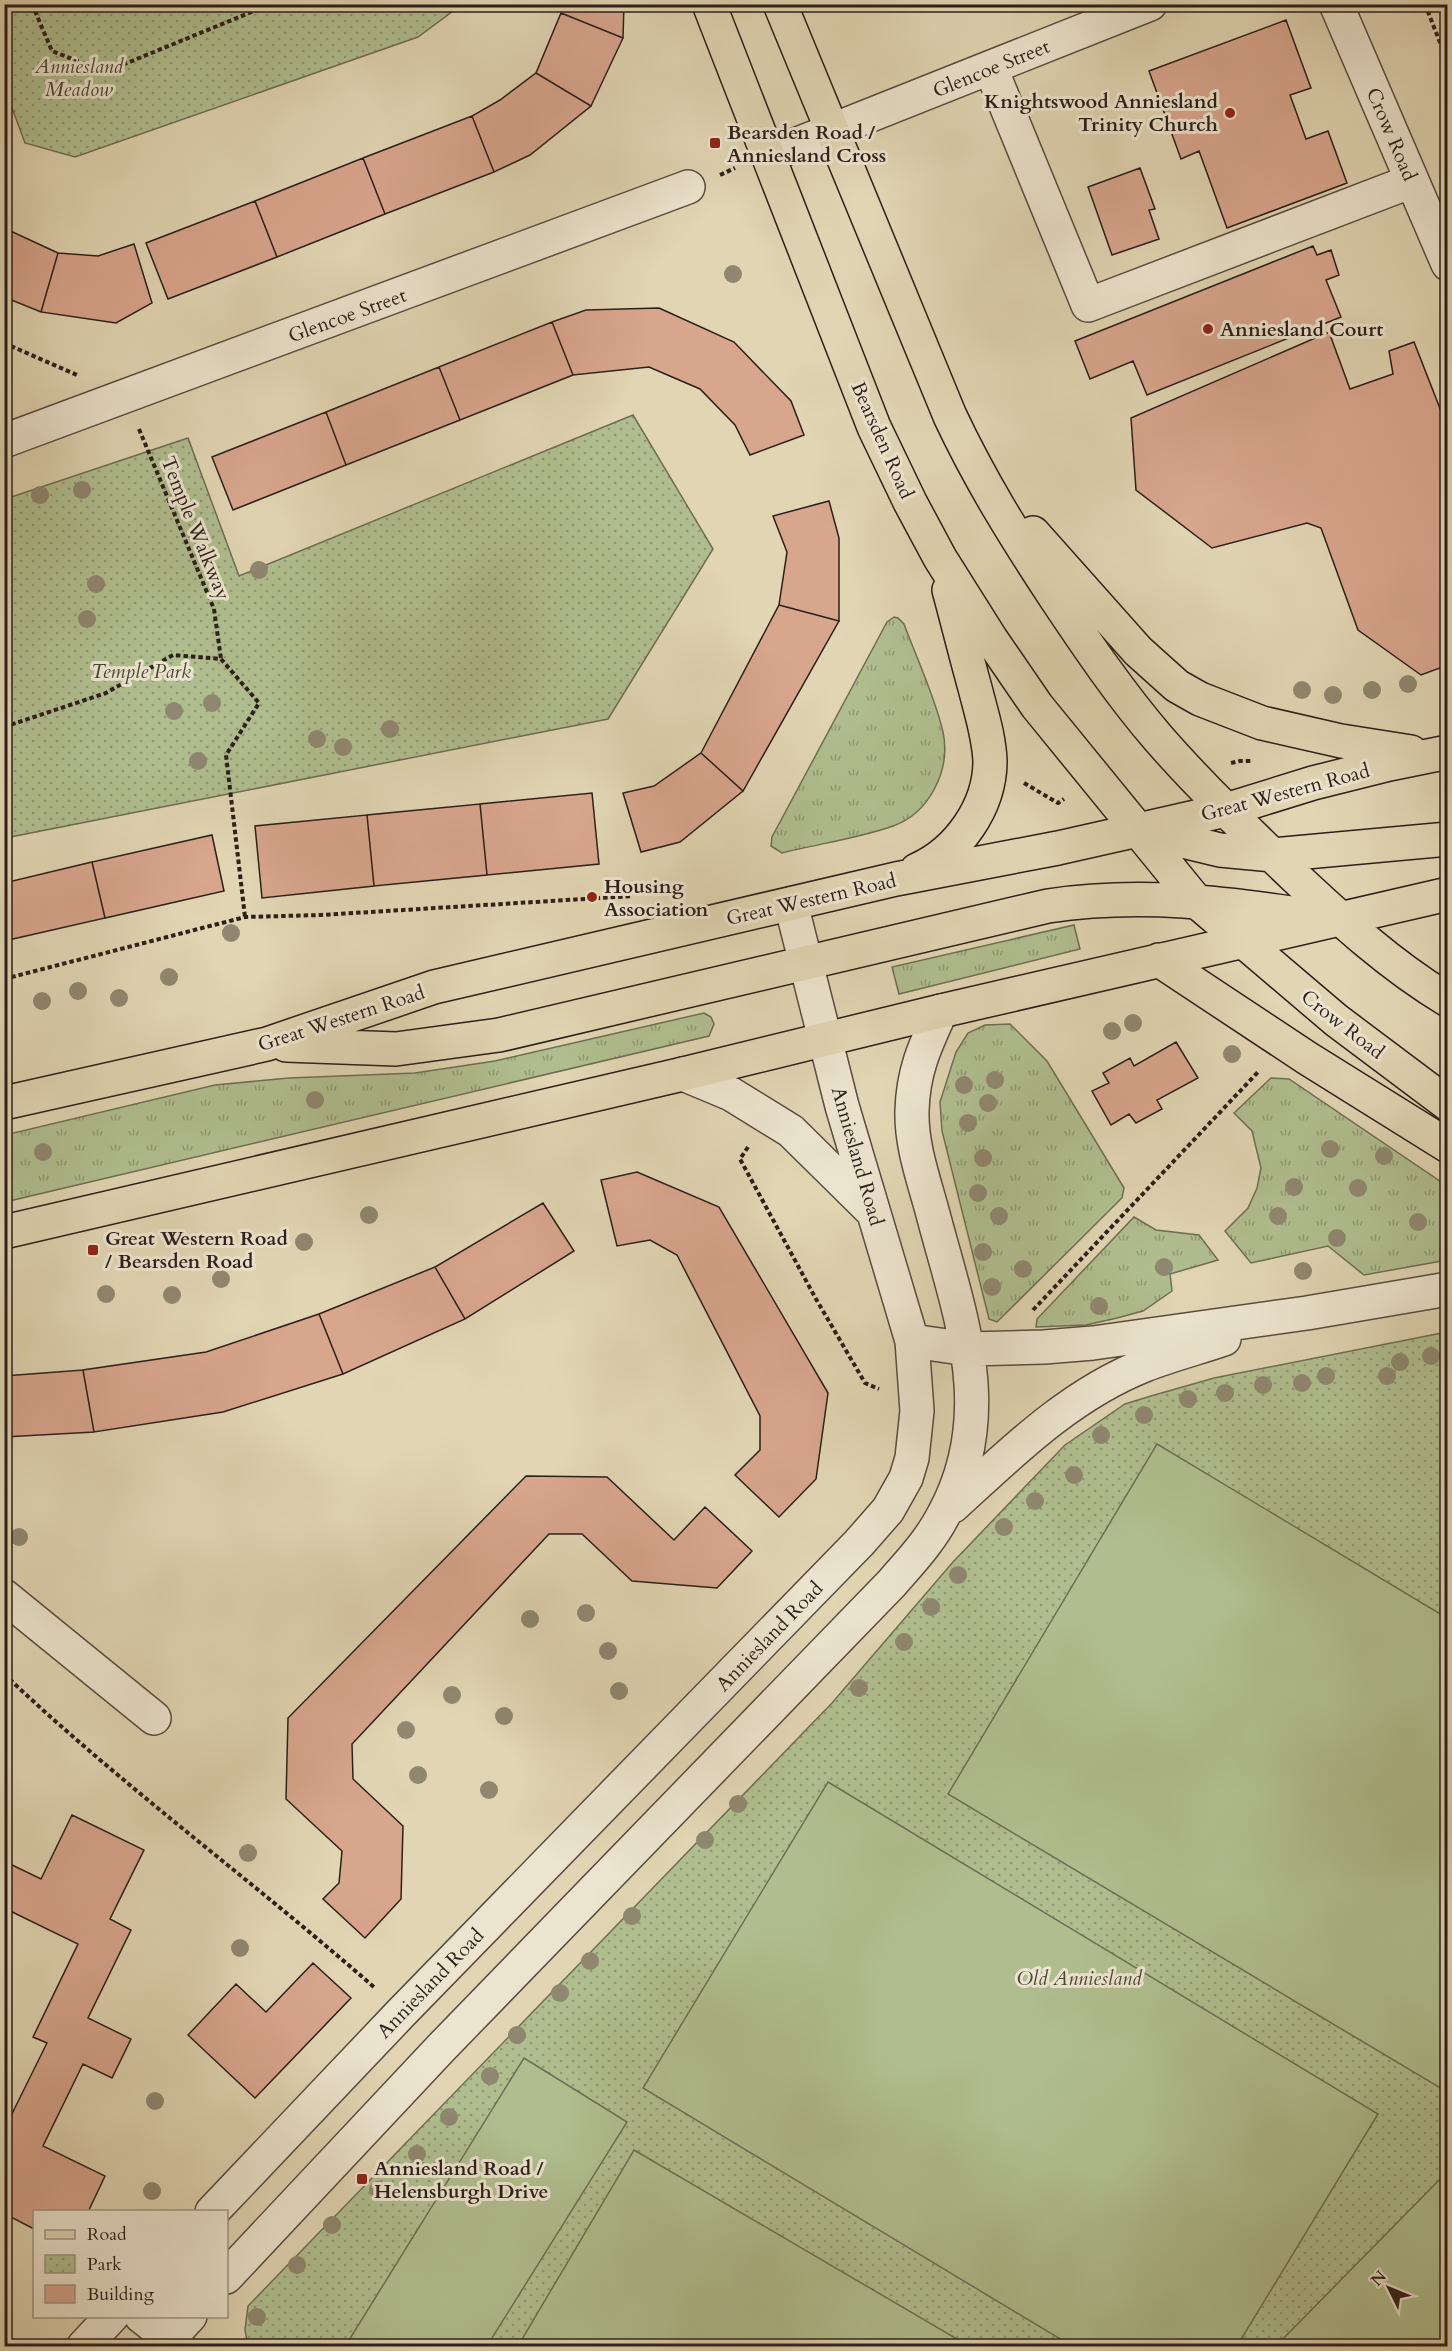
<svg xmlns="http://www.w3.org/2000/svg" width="1452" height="2351" font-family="Cardo,serif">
<defs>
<pattern id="grass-tufts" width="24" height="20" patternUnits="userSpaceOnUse" patternTransform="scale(1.5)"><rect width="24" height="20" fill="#b0be8f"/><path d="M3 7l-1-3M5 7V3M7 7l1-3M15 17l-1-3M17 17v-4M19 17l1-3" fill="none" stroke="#8f9a74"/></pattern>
<pattern id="park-dots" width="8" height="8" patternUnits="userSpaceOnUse" patternTransform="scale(1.5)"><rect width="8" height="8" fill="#b0be8f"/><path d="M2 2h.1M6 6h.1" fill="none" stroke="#8f9a74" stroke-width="1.8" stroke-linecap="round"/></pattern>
</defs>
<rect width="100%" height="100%" fill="#e1d5b3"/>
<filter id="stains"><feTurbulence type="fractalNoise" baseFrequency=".00333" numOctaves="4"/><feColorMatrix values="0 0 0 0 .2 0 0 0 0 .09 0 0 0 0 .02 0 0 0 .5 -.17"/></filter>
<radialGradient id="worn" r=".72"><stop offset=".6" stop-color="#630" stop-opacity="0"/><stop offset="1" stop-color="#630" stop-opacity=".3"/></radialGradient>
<!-- grass -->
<path fill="url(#grass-tufts)" stroke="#6e6e54" stroke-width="1.5" d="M894 617 898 618 904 624C917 659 935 697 943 732 951 769 930 813 893 826 860 838 817 844 782 853L771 846 772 837 887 622Z
M1074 925 1080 949 899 994 892 967Z
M704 1013 711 1017 714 1024 709 1036 5 1202V1135L215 1085 289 1078 415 1073 495 1061Z
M1010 1024 1047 1061 1124 1188 1122 1198 997 1322 989 1319 942 1131 940 1102 956 1052 968 1033 985 1025Z
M1271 1078 1289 1079 1447 1186V1260L1364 1275 1328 1246 1251 1263 1225 1231 1248 1208 1257 1188 1261 1168 1252 1131 1234 1113Z
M1134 1217 1156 1230 1199 1235 1218 1260 1170 1274 1172 1291 1143 1311 1117 1318 1086 1325 1036 1327 1037 1319Z"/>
<!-- park -->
<path fill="url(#park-dots)" stroke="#6e6e54" stroke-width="1.5" d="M5 4H461V5L418 37 75 157 25 143 5 89Z
M633 415 713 549 608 719 5 838V499L188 438 239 576Z
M1447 1332V2346H248L245 2330 248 2306 832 1703 953 1562 1065 1445 1125 1404 1151 1396 1214 1378Z"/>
<!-- pitch -->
<path fill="#b0be8f" stroke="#6e6e54" stroke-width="1.5" d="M1157 1444 1447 1618V2092L948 1794Z
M828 1782 1378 2114 1237 2346H1072L643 2088Z
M524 2058 627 2122 487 2346H348L346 2345Z
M634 2150 969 2346H518Z
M1447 2172V2346H1276Z"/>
<!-- building -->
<path fill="#d8a58d" stroke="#2b1f1a" stroke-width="1.5" d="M562 4H624L623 38 561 13Z
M561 13 623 38 591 106 536 73Z
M1286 20 1311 88 1290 95 1306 139 1328 131 1347 183 1227 228 1199 151 1181 159 1149 71Z
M536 73 591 106 530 155 494 172 472 116 500 100Z
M472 116 494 172 385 214 363 158Z
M363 158 385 214 277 257 255 201Z
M1140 168 1155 209 1149 210 1159 239 1112 255 1088 187Z
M255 201 277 257 168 299 146 243Z
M4 228 58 253 41 312 4 297Z
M134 244 152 303 116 323 41 312 58 253 98 256Z
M1313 246 1317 255 1331 250 1339 275 1326 280 1341 317 1147 395 1133 361 1090 379 1075 341Z
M659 308 734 342 791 401 804 435 750 455 735 425 700 389 649 367 573 375 552 322 586 310Z
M552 322 573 375 460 420 439 367Z
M1329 332 1350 389 1393 374 1389 351 1414 342 1448 429V665L1421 675 1358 630 1321 528 1307 523 1212 548 1136 490 1131 418Z
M439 367 460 420 346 465 326 412Z
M326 412 346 465 233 510 212 457Z
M829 501 839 538V621L779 605 787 552 773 516Z
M779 605 839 621 743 791 701 753Z
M701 753 743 791 680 842 641 852 623 793 654 786Z
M592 793 599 864 487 875 480 804Z
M480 804 487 875 374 886 367 815Z
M367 815 374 886 262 898 255 826Z
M212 835 224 891 105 918 92 862Z
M92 862 105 918 4 941V883Z
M1176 1042 1198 1078 1157 1100 1162 1109 1136 1123 1129 1114 1111 1125 1092 1091 1109 1083 1103 1073 1130 1058 1134 1066Z
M637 1172 719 1207 828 1393 816 1479 779 1517 735 1475 760 1450V1416L677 1255 650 1240 617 1246 601 1180Z
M543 1203 574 1251 465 1319 435 1267Z
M435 1267 465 1319 343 1374 319 1314Z
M319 1314 343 1374 223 1412 94 1432 83 1370 206 1352Z
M83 1370 94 1432 4 1437V1376Z
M526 1476 607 1477 674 1540 705 1507 752 1551 717 1588 632 1581 582 1534H549L352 1744 353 1779 403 1826 401 1899 365 1938 323 1899 339 1883 342 1851 286 1799 288 1718Z
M72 1815 144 1850 110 1919 131 1930 88 2018 131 2039 112 2078 83 2064 43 2146 105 2176 88 2212H34V2229L9 2216 4 2225V2130L47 2043 33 2037 78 1944 4 1908V1865L6 1862 41 1879Z
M313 1963 351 1998 255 2098 188 2035 236 1984 266 2012Z"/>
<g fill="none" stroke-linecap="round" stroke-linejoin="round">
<!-- minor casing -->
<g stroke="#584c40" stroke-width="36">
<path id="minor" d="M1336 4 1448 264
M991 69 1088 305 1412 181
M770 155 1150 4
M4 441 688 187
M683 1074 731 1094 791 1131 871 1210
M912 1341 968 1349 1044 1347 1093 1343 1307 1313 1448 1289
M953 1506C1011 1453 1069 1395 1145 1365 1170 1355 1198 1348 1224 1339
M4 1596 154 1718
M212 2212 402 2012 859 1543 888 1510 906 1478 912 1458 917 1411 912 1341 842 1106 791 904
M226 2277 441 2048 892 1583C911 1561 931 1540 944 1514 998 1414 961 1319 934 1218 925 1183 911 1147 912 1111 913 1071 925 1046 941 1011
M141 2316 179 2346
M84 2346 112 2316
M162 2346 190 2316"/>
</g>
<!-- major casing -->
<g stroke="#2b1f1a" stroke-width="36">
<path id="major" d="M709 4 874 427 910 502 940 558 991 639 1037 706 1196 901 1336 1020 1448 1104
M780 4 950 416C981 482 1015 536 1055 597 1087 645 1121 695 1159 739 1201 787 1247 831 1293 875 1341 920 1391 966 1448 1000
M1033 533 1138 651 1177 686 1200 699 1262 723 1341 741 1411 752
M1141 831 1220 850 1273 855 1448 839
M917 870C958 852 990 807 990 761 989 736 981 712 975 688 966 656 958 623 949 590
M1159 960 1307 1058 1448 1146
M286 1045 396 1049 499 1035 1048 906C1141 892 1226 903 1318 917
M4 1103 267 1044 434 987 896 879 1058 848 1138 830 1226 810 1313 783 1389 764 1448 752
M4 1232 683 1074 941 1011 1448 894"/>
</g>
<!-- path -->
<path stroke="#2b1f1a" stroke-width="4" stroke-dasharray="4.5 3" stroke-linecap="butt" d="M32 4 52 51 105 72 271 4
M1425 4 1448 63
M720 175 735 168
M4 343 77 375
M139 429 214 609 221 659
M221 659 259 703 226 755 245 917
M4 727 106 693 173 655 221 659
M1231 763 1240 761H1253
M1024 783 1058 803 1064 799
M1443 955 1448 944
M4 979 245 917 321 915 633 896
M748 1147 740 1159 816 1299 865 1383 879 1389
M1033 1310 1259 1071
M4 1674C122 1786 253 1881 375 1988"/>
<!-- minor -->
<use href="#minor" stroke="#ece4ce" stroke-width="33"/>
<!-- major -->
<use href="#major" stroke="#e1d5b3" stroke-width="33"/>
</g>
<!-- trees -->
<g fill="#8f876f">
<circle cx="733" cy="274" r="9"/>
<circle cx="82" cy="490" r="9"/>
<circle cx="40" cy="495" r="9"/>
<circle cx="259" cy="570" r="9"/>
<circle cx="96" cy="584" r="9"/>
<circle cx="87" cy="619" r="9"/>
<circle cx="1408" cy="684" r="9"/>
<circle cx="1302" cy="690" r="9"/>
<circle cx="1372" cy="690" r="9"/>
<circle cx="1333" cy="695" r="9"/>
<circle cx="212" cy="703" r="9"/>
<circle cx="174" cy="711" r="9"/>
<circle cx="390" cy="729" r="9"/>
<circle cx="317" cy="739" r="9"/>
<circle cx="343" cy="747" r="9"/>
<circle cx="198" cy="761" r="9"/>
<circle cx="231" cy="933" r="9"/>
<circle cx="169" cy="977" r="9"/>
<circle cx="78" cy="991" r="9"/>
<circle cx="119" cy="998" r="9"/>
<circle cx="42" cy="1001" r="9"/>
<circle cx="1133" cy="1023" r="9"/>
<circle cx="1112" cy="1031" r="9"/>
<circle cx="1232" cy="1054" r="9"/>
<circle cx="995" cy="1080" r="9"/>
<circle cx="964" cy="1085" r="9"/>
<circle cx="315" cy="1100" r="9"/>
<circle cx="988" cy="1103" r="9"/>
<circle cx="968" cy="1123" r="9"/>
<circle cx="1330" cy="1149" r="9"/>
<circle cx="43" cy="1152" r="9"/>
<circle cx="1384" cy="1156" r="9"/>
<circle cx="983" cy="1158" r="9"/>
<circle cx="1294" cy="1187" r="9"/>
<circle cx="1358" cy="1188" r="9"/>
<circle cx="978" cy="1193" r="9"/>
<circle cx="369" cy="1215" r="9"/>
<circle cx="999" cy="1216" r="9"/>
<circle cx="1278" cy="1216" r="9"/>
<circle cx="1418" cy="1222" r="9"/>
<circle cx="1337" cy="1238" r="9"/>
<circle cx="304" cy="1242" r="9"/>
<circle cx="983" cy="1252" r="9"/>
<circle cx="1164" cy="1267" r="9"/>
<circle cx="1023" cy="1269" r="9"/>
<circle cx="1303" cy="1271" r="9"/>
<circle cx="221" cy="1279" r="9"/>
<circle cx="992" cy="1287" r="9"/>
<circle cx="106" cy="1294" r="9"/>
<circle cx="172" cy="1295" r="9"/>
<circle cx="1099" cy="1306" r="9"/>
<circle cx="1431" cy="1356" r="9"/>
<circle cx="1400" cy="1362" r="9"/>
<circle cx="1326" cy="1376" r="9"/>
<circle cx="1387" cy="1376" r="9"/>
<circle cx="1302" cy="1383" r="9"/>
<circle cx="1263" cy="1385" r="9"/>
<circle cx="1225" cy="1393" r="9"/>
<circle cx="1188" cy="1399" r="9"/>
<circle cx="1144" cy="1415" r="9"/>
<circle cx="1101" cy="1435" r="9"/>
<circle cx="1074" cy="1475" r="9"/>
<circle cx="1035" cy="1501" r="9"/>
<circle cx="1004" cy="1527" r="9"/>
<circle cx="19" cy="1537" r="9"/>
<circle cx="958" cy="1575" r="9"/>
<circle cx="931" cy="1607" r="9"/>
<circle cx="586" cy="1613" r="9"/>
<circle cx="530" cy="1619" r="9"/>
<circle cx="904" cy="1642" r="9"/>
<circle cx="608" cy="1651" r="9"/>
<circle cx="859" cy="1688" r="9"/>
<circle cx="619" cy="1691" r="9"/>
<circle cx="452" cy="1695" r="9"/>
<circle cx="504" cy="1716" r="9"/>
<circle cx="406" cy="1730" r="9"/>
<circle cx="418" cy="1775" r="9"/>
<circle cx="489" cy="1790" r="9"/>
<circle cx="738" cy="1804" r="9"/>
<circle cx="705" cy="1840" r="9"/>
<circle cx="248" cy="1853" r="9"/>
<circle cx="632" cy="1916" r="9"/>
<circle cx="240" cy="1948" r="9"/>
<circle cx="590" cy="1961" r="9"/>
<circle cx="560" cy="1993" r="9"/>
<circle cx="517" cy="2035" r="9"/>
<circle cx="490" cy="2076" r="9"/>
<circle cx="155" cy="2101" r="9"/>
<circle cx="449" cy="2117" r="9"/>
<circle cx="417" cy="2154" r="9"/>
<circle cx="378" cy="2190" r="9"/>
<circle cx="152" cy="2191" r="9"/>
<circle cx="332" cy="2225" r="9"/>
<circle cx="297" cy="2265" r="9"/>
<circle cx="257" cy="2317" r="9"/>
</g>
<!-- markers -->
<g fill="#8f2418" stroke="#ece4ce" stroke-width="2">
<circle cx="1230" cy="113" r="6"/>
<rect x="709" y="137" width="12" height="12" rx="3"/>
<circle cx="1208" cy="329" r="6"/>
<circle cx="592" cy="897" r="6"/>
<rect x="87" y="1244" width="12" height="12" rx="3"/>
<rect x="356" y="2173" width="12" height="12" rx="3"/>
</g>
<g text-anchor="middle" stroke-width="6" stroke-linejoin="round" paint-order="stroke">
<!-- park labels -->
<g font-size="20" font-style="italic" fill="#4c4737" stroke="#ece4ce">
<text x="79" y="73">Anniesland<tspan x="79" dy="23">Meadow</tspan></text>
<text x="141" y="678">Temple Park</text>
<text x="1079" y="1985">Old Anniesland</text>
</g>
<!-- street labels -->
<g font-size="20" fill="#2b1f1a" stroke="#ece4ce">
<text transform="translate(991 68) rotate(-22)" y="7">Glencoe Street</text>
<text transform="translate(1392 134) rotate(67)" y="7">Crow Road</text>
<text transform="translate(347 315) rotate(-20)" y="7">Glencoe Street</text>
<text transform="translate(883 440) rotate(66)" y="7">Bearsden Road</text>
<text transform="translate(196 528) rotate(68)" y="7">Temple Walkway</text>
<text transform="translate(1285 792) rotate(-15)" y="7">Great Western Road</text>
<text transform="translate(811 899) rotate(-13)" y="7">Great Western Road</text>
<text transform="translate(341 1018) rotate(-18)" y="7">Great Western Road</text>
<text transform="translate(1343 1024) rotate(38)" y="7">Crow Road</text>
<text transform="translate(858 1156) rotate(74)" y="7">Anniesland Road</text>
<text transform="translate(769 1636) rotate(-46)" y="7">Anniesland Road</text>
<text transform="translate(430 1983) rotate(-46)" y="7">Anniesland Road</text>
</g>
<!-- poi labels -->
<g font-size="20" font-weight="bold" fill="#2b1f1a" stroke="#ece4ce" text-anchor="start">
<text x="1218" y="108" text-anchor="end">Knightswood Anniesland<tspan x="1218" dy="23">Trinity Church</tspan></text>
<text x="727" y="139">Bearsden Road /<tspan x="727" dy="23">Anniesland Cross</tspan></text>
<text x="1220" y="336">Anniesland Court</text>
<text x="604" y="893">Housing<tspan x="604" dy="23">Association</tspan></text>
<text x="105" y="1245">Great Western Road<tspan x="105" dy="23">/ Bearsden Road</tspan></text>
<text x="374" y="2175">Anniesland Road /<tspan x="374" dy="23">Helensburgh Drive</tspan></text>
</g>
</g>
<!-- margin -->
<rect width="1452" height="2351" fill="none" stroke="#e1d5b3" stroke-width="24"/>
<rect x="6" y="6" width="1440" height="2339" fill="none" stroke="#2b1f1a" stroke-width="3"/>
<rect x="12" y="12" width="1428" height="2327" fill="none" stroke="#2b1f1a" stroke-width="1.5"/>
<!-- legend -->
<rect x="33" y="2210" width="195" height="108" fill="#ece4ce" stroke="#9f9586" stroke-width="1.5"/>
<rect x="45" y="2230" width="30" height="9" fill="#e1d5b3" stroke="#9f9586" stroke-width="1.5"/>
<text x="87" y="2240" font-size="18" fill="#2b1f1a">Road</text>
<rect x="45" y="2255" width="30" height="18" fill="url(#park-dots)" stroke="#9f9586" stroke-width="1.5"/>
<text x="87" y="2270" font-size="18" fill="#2b1f1a">Park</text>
<rect x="45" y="2285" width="30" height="18" fill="#d8a58d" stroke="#9f9586" stroke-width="1.5"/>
<text x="87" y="2300" font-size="18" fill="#2b1f1a">Building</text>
<!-- north arrow -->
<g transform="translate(1389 2288) rotate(313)" stroke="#ece4ce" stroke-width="4.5" paint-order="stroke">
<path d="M0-4.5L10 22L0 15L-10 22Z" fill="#2b1f1a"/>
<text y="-9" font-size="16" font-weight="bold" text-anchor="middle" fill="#2b1f1a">N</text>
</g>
<rect width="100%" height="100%" filter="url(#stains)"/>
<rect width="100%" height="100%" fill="url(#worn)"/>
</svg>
